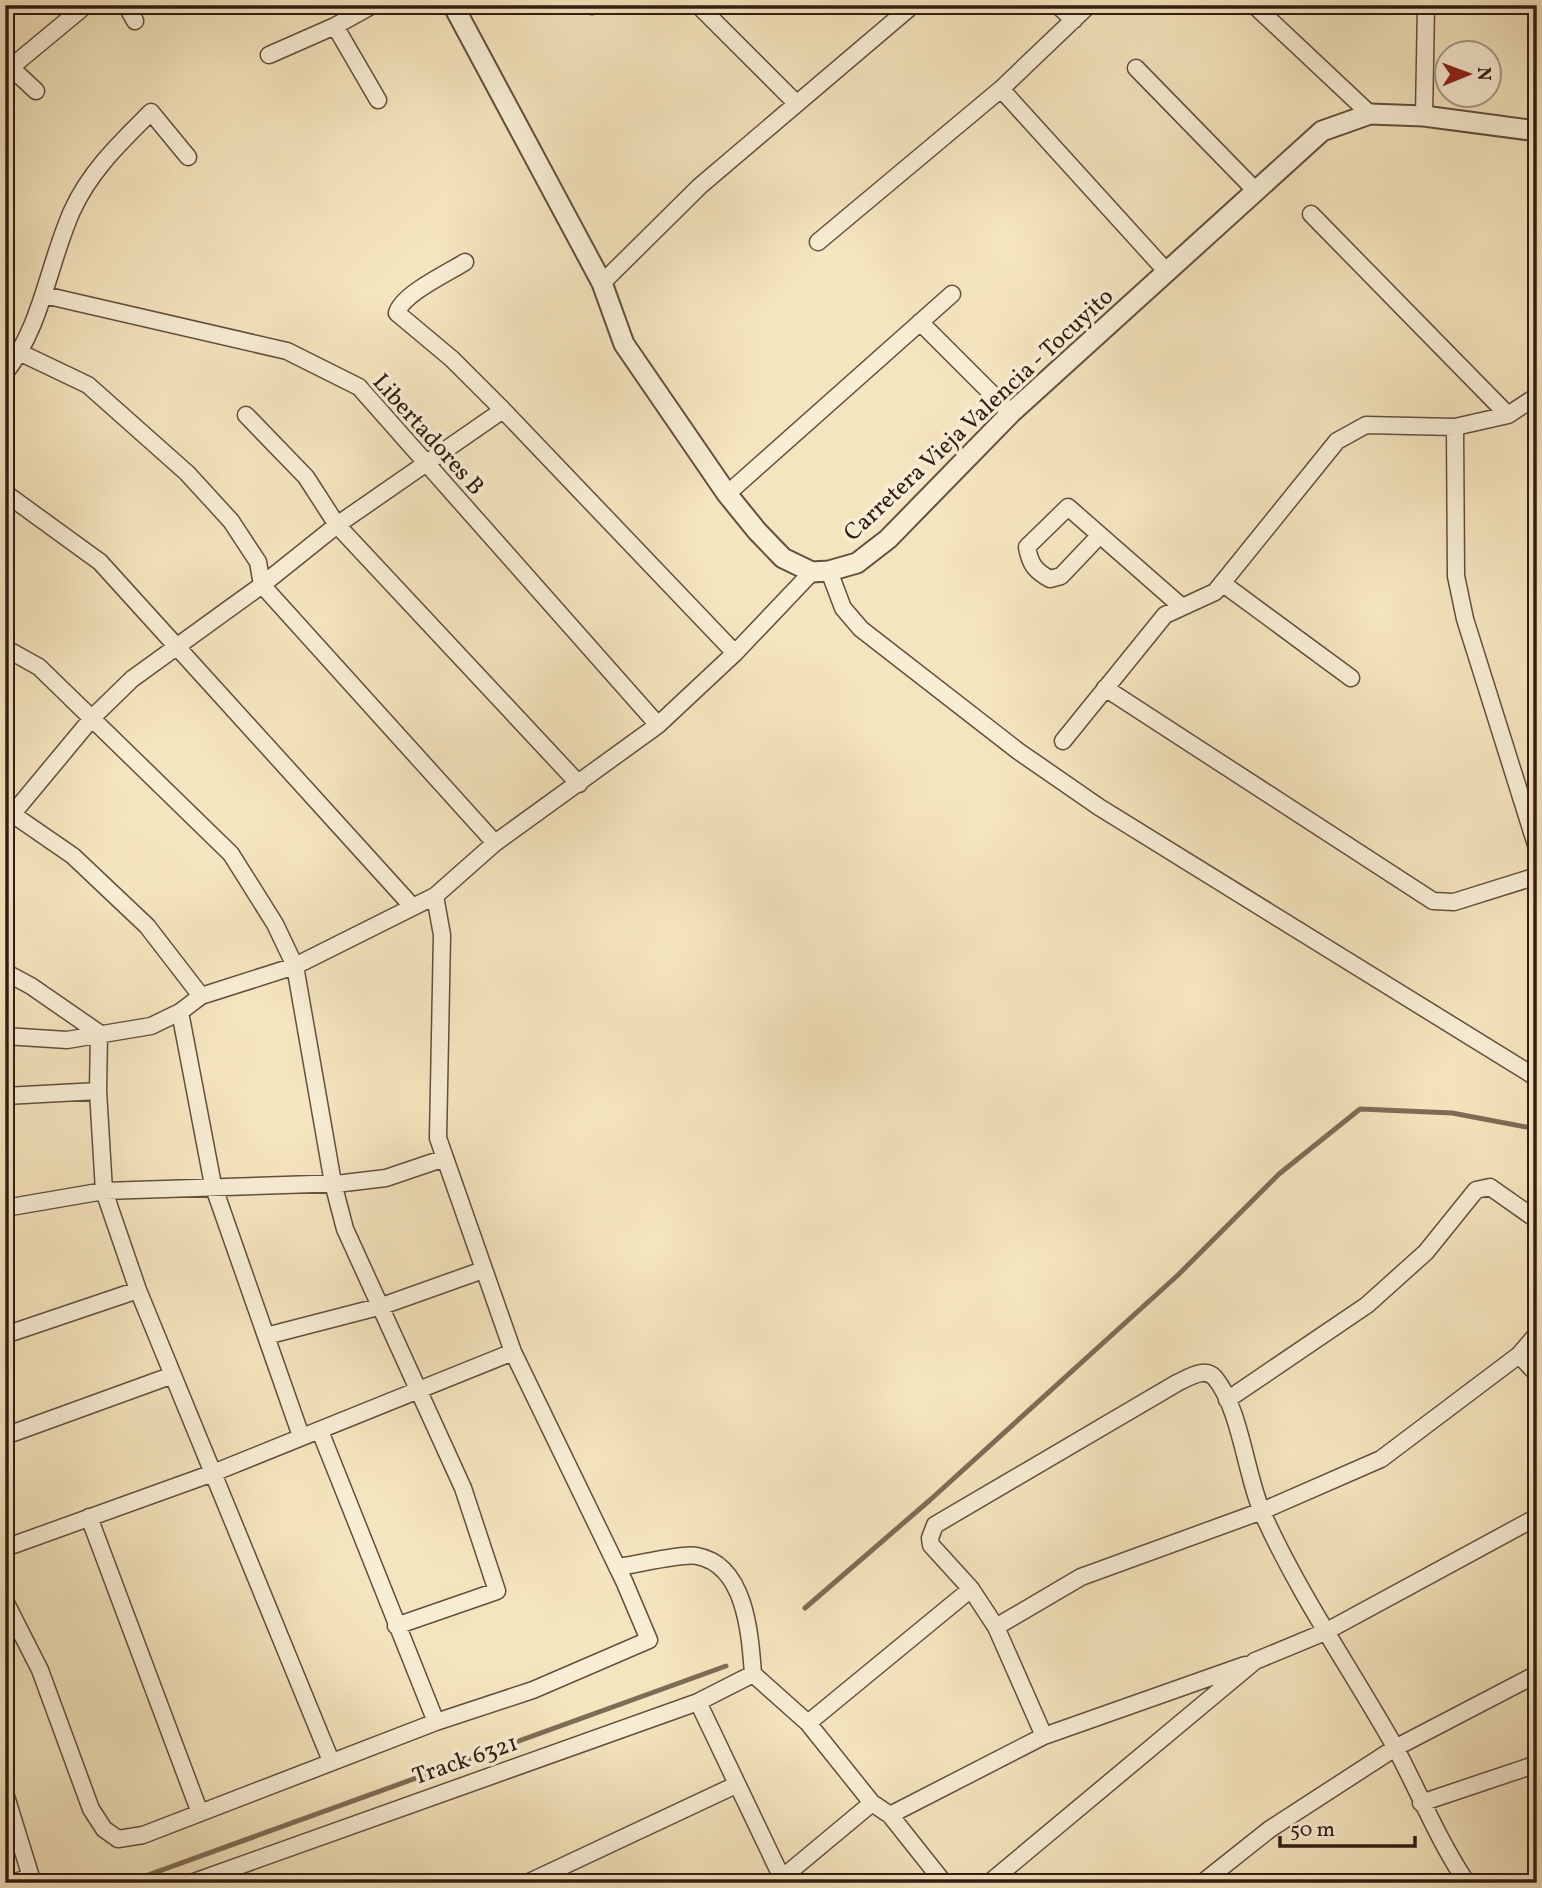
<svg xmlns="http://www.w3.org/2000/svg" width="1542" height="1888" font-family="Vollkorn,serif">
<rect width="100%" height="100%" fill="#f5e5be"/>
<filter id="stains"><feTurbulence type="fractalNoise" baseFrequency=".00286" numOctaves="4"/><feColorMatrix values="0 0 0 0 .2 0 0 0 0 .09 0 0 0 0 .02 0 0 0 .5 -.17"/></filter>
<radialGradient id="worn" r=".72"><stop offset=".6" stop-color="#630" stop-opacity="0"/><stop offset="1" stop-color="#630" stop-opacity=".3"/></radialGradient>
<g fill="none" stroke-linecap="round" stroke-linejoin="round">
<!-- stream -->
<path stroke="#7e6c57" stroke-width="5" d="M805 1608 930 1500 1178 1275 1279 1174 1360 1109 1452 1113 1537 1129
M126 1883 726 1666"/>
<!-- service casing -->
<g stroke="#624f3e" stroke-width="11">
<path id="service" d="M582 5 592 10 609 5"/>
</g>
<!-- minor casing -->
<g stroke="#624f3e" stroke-width="19">
<path id="minor" d="M126 5 135 21
M698 5 795 102
M1057 5 1074 20
M1254 5 1370 114
M335 26 378 100
M269 55 335 26 373 5
M5 62 36 91
M10 68 86 5
M1136 68 1256 191
M1001 89 1167 272
M1424 116 1426 5
M1311 214 1508 415
M818 242 1001 89 1089 5
M465 262C448 273 402 294 397 313L452 359 503 410 735 653
M602 283 700 186 913 5
M44 295 287 351 359 387 658 725
M920 322 1011 413
M21 353 88 385 187 473 231 521 258 562 262 585 495 843
M5 373C42 326 48 265 72 211 90 171 120 143 151 112L188 157
M246 415 306 477 337 525 579 784
M1455 427 1456 576 1465 619 1537 848
M5 493 100 562 411 905
M727 494 952 294
M1100 535 1061 576 1050 579C1035 571 1030 564 1027 547L1068 507 1182 607
M829 571 843 608 861 629 1018 751 1099 807 1537 1078
M1222 583 1351 678
M5 648 39 667 231 854 275 924 295 966 333 1183 345 1229 463 1488 497 1591 396 1626
M1105 688 1433 901 1454 902 1537 876
M1063 741 1165 615 1215 592 1337 441 1366 425 1455 427 1508 415 1537 396
M5 809 73 856 147 926 201 996
M5 823 93 717 132 679 262 585 337 525 503 410
M5 972 31 986 99 1033 98 1091 104 1191 138 1290 331 1761
M180 1012 213 1185 301 1436
M5 1036 67 1040 151 1026 180 1012 201 996 295 966 435 896 495 843 658 725 735 653 812 572
M5 1096 98 1091
M5 1208 104 1191 344 1183 386 1178 445 1158
M5 1335 138 1290
M266 1336 382 1306 483 1270
M1519 1355 1537 1374
M1227 1400 1367 1305 1426 1252 1476 1190 1490 1187 1537 1220
M320 1431 436 1722
M5 1436 173 1375
M89 1517 200 1813
M5 1548 213 1473 513 1352
M617 1567C635 1565 682 1553 697 1556 746 1565 750 1635 753 1674L808 1723 872 1803 890 1815 944 1883
M5 1601 40 1670 91 1809 104 1829 118 1839 143 1835 436 1722 533 1690 649 1640 624 1581 513 1352 438 1138 442 935 435 896
M996 1627 1081 1577 1262 1511 1381 1459 1519 1355 1537 1334
M698 1702 782 1878
M808 1723 971 1589
M1044 1736 996 1627 971 1589 931 1545 930 1538 935 1525 1177 1383C1188 1378 1205 1366 1215 1378 1240 1408 1246 1475 1262 1512 1299 1595 1351 1669 1395 1747 1419 1792 1438 1840 1467 1883
M5 1793 31 1877 12 1883
M1421 1803 1537 1764
M890 1815 1044 1736 1245 1665
M191 1883 698 1702 753 1674
M527 1883 736 1785
M776 1883 872 1803
M989 1883 1255 1661 1325 1632 1537 1517
M1202 1883 1270 1829 1395 1748 1537 1674"/>
</g>
<!-- tertiary casing -->
<g stroke="#624f3e" stroke-width="23">
<path id="tertiary" d="M453 5 602 283 624 344 727 494 757 531 783 558 812 572 829 571 857 563 888 539 1011 413 1322 131 1370 114 1424 116 1537 131"/>
</g>
<!-- service -->
<use href="#service" stroke="#f8eed5" stroke-width="8"/>
<!-- minor -->
<use href="#minor" stroke="#f8eed5" stroke-width="16"/>
<!-- tertiary -->
<use href="#tertiary" stroke="#f8eed5" stroke-width="19"/>
</g>
<g text-anchor="middle" stroke-width="7" stroke-linejoin="round" paint-order="stroke">
<!-- street labels -->
<g font-size="24" fill="#311d14" stroke="#f8eed5">
<text transform="translate(978 414) rotate(-43)" y="8">Carretera Vieja Valencia - Tocuyito</text>
<text transform="translate(429 434) rotate(48)" y="8">Libertadores B</text>
<text transform="translate(465 1759) rotate(-19)" y="8">Track 6321</text>
</g>
</g>
<!-- margin -->
<rect width="1542" height="1888" fill="none" stroke="#f5e5be" stroke-width="28"/>
<rect x="7" y="7" width="1528" height="1874" fill="none" stroke="#311d14" stroke-width="3.5"/>
<rect x="14" y="14" width="1514" height="1860" fill="none" stroke="#311d14" stroke-width="2"/>
<!-- north arrow -->
<g transform="translate(1468 74) rotate(89)"><circle r="33" fill="#f8eed5" stroke="#a89a88" stroke-width="2"/>
<path d="M0-5L12 26L0 18L-12 26Z" fill="#8f2418"/>
<text y="-10" font-size="19" font-weight="bold" text-anchor="middle" fill="#311d14">N</text>
</g>
<!-- scale -->
<path d="M1280 1836v10h135v-10" fill="none" stroke="#311d14" stroke-width="3.5"/>
<text x="1290" y="1836" font-size="21" fill="#311d14" stroke="#f8eed5" stroke-width="5" paint-order="stroke">50 m</text>
<rect width="100%" height="100%" filter="url(#stains)"/>
<rect width="100%" height="100%" fill="url(#worn)"/>
</svg>
